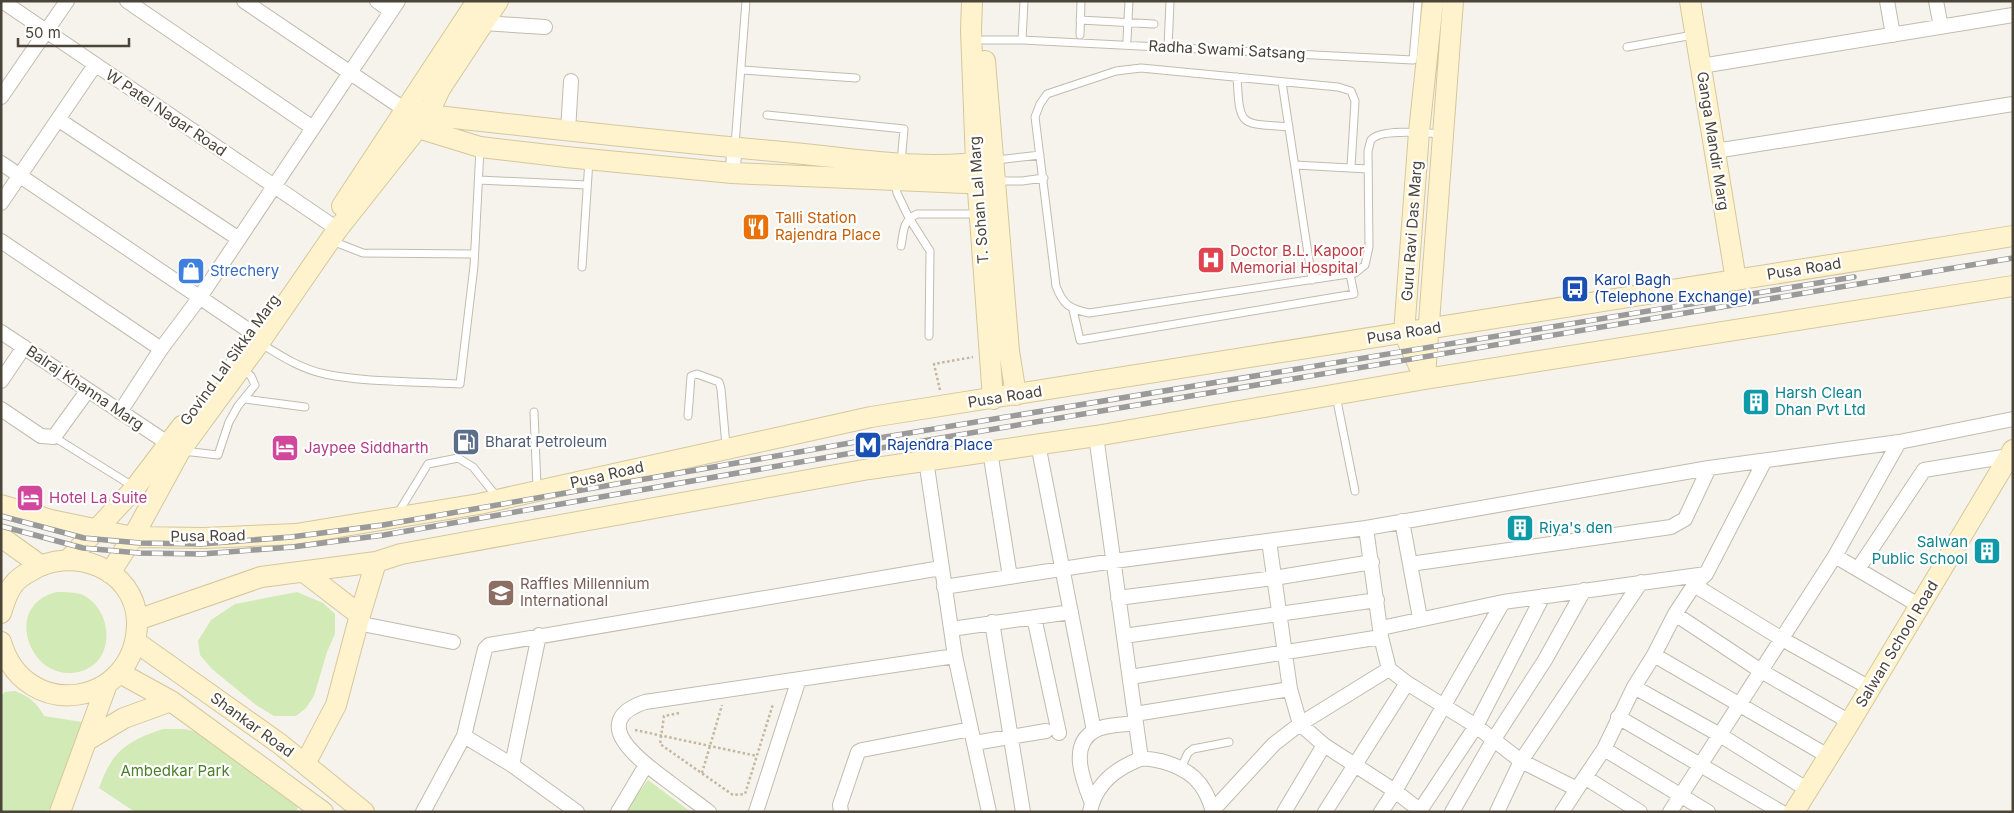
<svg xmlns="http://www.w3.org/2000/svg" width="2014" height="813" font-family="Inter,sans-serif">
<rect width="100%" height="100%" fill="#f6f3ec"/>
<!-- green -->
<path fill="#d2eab5" d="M57 592C65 592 75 592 83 595 113 610 116 660 82 671 31 687 0 605 57 592Z
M297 592 323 603 335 614V634L327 652 314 696 306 708 296 716H274L256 705 212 669 200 655 198 641 211 620 235 604Z
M15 691C30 697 37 703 44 716L88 723 57 805 44 812H1V696L5 692Z
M163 729H184L206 734 300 803 296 812H135L99 788C112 751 127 741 163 729Z
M648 780 691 812H624Z"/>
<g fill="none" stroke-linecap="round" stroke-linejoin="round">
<!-- lane casing -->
<g stroke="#c2bbae" stroke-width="9">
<path id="lane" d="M1024 1 1022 40 1413 60 1418 1
M1080 20 1154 24
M1080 35 1081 1
M983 40H1022
M1127 40 1129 1
M1627 47 1693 35
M1168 48 1170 1
M742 70 856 78
M1237 77C1240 128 1239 123 1289 127
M1282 82 1312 280
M767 115 904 129 901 163
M735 145 746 1
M997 160 1040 155
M1295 165 1368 169
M1351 167 1355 101 1351 91 1338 87 1141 68 1116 71 1047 94 1040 104 1035 117 1056 286C1063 305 1070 309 1089 313L1355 273 1365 265 1369 247 1368 151C1369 148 1370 142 1371 140 1380 128 1428 133 1442 134
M479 180 587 185
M997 181H1022L1044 178
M895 183 897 193 909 218 930 251 929 336
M332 241 363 253 474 254
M901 246C904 231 902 221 917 214H977
M582 267 589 160
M1073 310 1080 340 1354 294 1350 274
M260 343C281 356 301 369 325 374 368 383 416 381 460 384L474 266 480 149
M230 361 251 376 255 385
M1336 396 1355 491
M245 399 305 407
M534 412 537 488
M688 416 691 376 697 374 719 382 721 389 726 446
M54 437 134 487
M183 451 218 455 229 422 238 406 255 385
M398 513 428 464 458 458 473 467 497 497
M1181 768 1188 753 1193 749 1229 742"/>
</g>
<!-- street casing -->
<g stroke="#c2bbae" stroke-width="16">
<path id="street" d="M2 1 330 224
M127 1 313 128
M244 1 398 105
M377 1 391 11
M1887 1 1893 35
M1936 1 1941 27
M483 23 545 27
M1701 66 2013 15
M1 97 67 1
M59 120 239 239
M568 131 571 81
M1715 151 2013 104
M1 163 251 332
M732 173 735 148
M1 203 95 65
M1 241 161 349
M1 332 175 448
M1 381 24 347
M1 409 41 436 54 437 88 390
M120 412 161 349 200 297 398 1
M1096 436 1141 759
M1038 444 1094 731
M990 451 1010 577
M926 460 955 656 989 812
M1402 521 1410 564 1671 527 1685 519 1709 468
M1366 528 1381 636
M1269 541 1290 689 1300 724 1324 745 1395 791 1422 812
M1835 556 1920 606
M1410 564 1420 618
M1858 569 1924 470 2009 456
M1694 585 1782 639 1870 688
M944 587 1114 561 1366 528 1709 468 1899 442 2013 419
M1118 598 1274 578 1372 562
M1675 614 1694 585 1706 574 1764 462
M1034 617 1059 733
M992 622 1023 812
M357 623 453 642
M1381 628 1503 602 1706 574
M951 629 1071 612
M1124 636 1377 600
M1654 655 1828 756
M1130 677 1381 637 1389 669 1407 683 1476 726 1521 761 1577 789 1562 812
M1634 687 1720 735 1808 790
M1135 714 1290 689
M1618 717 1781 812
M464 736 512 765 577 812
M974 743 1046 731
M1604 749 1708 812
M512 765 539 635
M1586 778 1640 812
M1577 789 1604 749 1634 687 1654 655 1675 614 1761 671 1850 722
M1092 803C1084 783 1068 746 1094 731 1105 724 1123 725 1136 723
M1213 810 1274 744 1300 724 1389 669
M423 812 464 736 485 649 489 645 941 568
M618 812 646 765
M709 812C696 802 682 792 669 782 643 763 585 722 645 702L955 656
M756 812 799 679
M841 812 840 805 858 752 862 750 971 729
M1090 812C1094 789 1110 773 1131 763 1134 762 1138 759 1142 759 1147 758 1155 760 1161 761 1190 769 1205 782 1213 812
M1284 812 1324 745
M1325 812 1407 683
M1381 812 1395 791 1503 602
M1419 812 1476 726 1543 596
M1452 812 1494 739 1545 660 1584 590
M1497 812 1521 761 1641 582
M1670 812 1835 556 1899 442"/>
</g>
<!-- secondary casing -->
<g stroke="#d6c79b" stroke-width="22">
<path id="secondary" d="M972 1 971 30 976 163 993 399
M1690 1 1736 280
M985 61 1009 351 1016 395
M418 110 428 115C550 129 672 142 794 153 859 159 929 172 994 160
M409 121 418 128 480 147 566 157 732 173 965 183 996 181
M342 206 477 1
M1425 376 1453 1
M1425 379 1404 333 1419 132 1433 1
M1 505 51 520 133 537 204 538 296 534 479 504 871 417 2013 236
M1 537 40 565
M69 559 135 488 182 426
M304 572 360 615
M110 573 133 537 180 451 259 343 337 230 428 115 440 89 498 1
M1 613C4 603 7 593 13 585 18 578 25 574 31 571 72 545 135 568 137 621 138 707 25 724 1 642
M137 620 261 577 376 562 401 554 869 469 1096 436 1425 379 2013 286
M136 642 280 744 364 812
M120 673 171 701 323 812
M86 741 124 718 171 701
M305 764 336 705 360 615 376 562
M60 812 107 684
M1794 812 1850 722 2013 450"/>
</g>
<!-- path -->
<path stroke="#c4b79f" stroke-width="2.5" stroke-dasharray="2.5 2.5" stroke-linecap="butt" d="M940 390 934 364 973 357
M679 713 664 716 660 744 733 795 745 794 773 704
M635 730 757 756
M702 773 722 705"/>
<!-- lane -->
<use href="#lane" stroke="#fff" stroke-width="7"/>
<!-- street -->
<use href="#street" stroke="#fff" stroke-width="14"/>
<!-- secondary -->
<use href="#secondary" stroke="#fff3cd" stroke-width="20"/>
<!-- rail casing -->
<g stroke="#9a9a9a" stroke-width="5.5">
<path id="rail" d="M1 516 84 538 140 543 201 544 291 537 383 525 867 440 1854 277
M1 526 83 548 139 553 202 554 292 547 384 535 869 450 2013 258"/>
</g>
<!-- rail -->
<use href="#rail" stroke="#fff" stroke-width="4" stroke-dasharray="11" stroke-linecap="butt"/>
</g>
<!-- icons -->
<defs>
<g id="restaurant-square" transform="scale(1.4375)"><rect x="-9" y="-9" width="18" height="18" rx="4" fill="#e8710a" stroke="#fff"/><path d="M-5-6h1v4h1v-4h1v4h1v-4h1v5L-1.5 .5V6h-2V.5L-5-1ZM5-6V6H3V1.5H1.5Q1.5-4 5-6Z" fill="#fff"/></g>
<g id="hospital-square" transform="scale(1.4375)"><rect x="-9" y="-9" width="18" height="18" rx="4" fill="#e0444e" stroke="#fff"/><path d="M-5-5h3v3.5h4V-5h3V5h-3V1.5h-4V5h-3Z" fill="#fff"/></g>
<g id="shop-square" transform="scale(1.4375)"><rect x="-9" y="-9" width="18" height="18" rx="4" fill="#3f7fe0" stroke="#fff"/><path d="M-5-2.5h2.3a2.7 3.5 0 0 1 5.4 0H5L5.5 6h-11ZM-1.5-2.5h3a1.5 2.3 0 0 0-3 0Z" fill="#fff"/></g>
<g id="bus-square" transform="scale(1.4375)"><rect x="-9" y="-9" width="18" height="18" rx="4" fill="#1a4fb4" stroke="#fff"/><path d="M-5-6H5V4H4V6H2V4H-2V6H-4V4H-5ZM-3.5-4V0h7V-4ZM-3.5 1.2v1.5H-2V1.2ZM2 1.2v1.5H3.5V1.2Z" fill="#fff"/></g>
<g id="building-square" transform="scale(1.4375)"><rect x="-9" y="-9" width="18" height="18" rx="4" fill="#0f9aa8" stroke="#fff"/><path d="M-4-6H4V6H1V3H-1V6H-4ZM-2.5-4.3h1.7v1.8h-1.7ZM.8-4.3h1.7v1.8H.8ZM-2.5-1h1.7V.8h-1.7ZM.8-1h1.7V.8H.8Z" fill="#fff"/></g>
<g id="fuel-square" transform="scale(1.4375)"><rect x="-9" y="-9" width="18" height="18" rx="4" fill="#5c6f8a" stroke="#fff"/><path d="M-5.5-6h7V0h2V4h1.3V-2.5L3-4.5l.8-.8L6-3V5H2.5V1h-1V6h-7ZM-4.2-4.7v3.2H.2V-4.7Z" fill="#fff"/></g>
<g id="metro-square" transform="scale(1.4375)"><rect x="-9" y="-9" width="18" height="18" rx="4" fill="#1a4fb4" stroke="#fff"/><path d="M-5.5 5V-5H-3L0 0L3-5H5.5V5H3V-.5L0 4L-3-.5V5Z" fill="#fff"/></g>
<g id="hotel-square" transform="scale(1.4375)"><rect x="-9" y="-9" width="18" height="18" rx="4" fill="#d1479c" stroke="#fff"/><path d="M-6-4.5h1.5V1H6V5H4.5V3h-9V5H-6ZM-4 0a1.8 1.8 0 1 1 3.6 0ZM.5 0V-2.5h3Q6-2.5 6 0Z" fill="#fff"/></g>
<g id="university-square" transform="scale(1.4375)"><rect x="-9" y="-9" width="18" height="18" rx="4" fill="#8d6e63" stroke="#fff"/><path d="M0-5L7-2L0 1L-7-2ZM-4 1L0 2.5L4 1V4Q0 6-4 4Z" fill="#fff"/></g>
</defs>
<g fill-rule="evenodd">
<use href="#restaurant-square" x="756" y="227"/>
<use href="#hospital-square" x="1211" y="260"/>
<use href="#shop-square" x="191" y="271"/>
<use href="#bus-square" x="1575" y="289"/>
<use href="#building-square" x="1756" y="402"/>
<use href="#fuel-square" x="466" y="442"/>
<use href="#metro-square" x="868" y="445"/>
<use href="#hotel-square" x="285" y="448"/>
<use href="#hotel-square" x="30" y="498"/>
<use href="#building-square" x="1520" y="528"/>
<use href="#building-square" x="1987" y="551"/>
<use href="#university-square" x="501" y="593"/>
</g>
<g text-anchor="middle" stroke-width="4.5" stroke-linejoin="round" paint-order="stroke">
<!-- street labels -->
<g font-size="15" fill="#4b4439" stroke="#fff">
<text transform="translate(1227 50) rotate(3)" y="5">Radha Swami Satsang</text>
<text transform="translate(166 113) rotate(34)" y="5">W Patel Nagar Road</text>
<text transform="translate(1713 141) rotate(81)" y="5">Ganga Mandir Marg</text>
<text transform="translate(979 200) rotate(-94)" y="5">T. Sohan Lal Marg</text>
<text transform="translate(1412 231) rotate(-86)" y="5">Guru Ravi Das Marg</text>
<text transform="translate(1804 269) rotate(-9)" y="5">Pusa Road</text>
<text transform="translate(1404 333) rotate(-9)" y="5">Pusa Road</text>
<text transform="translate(230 360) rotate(-54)" y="5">Govind Lal Sikka Marg</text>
<text transform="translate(85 388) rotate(34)" y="5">Balraj Khanna Marg</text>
<text transform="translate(1005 397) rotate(-9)" y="5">Pusa Road</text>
<text transform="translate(607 475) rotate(-13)" y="5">Pusa Road</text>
<text transform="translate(208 536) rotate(-1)" y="5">Pusa Road</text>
<text transform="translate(1897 644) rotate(-59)" y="5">Salwan School Road</text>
<text transform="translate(252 725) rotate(36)" y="5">Shankar Road</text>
</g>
<!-- food labels -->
<g font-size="15" fill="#c56008" stroke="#fff" text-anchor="start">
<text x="775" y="223">Talli Station<tspan x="775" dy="17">Rajendra Place</tspan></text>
</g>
<!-- health labels -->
<g font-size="15" fill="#be3a42" stroke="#fff" text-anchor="start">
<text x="1230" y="256">Doctor B.L. Kapoor<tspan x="1230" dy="17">Memorial Hospital</tspan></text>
</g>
<!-- shop labels -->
<g font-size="15" fill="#366cbe" stroke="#fff" text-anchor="start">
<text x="210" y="276">Strechery</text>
</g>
<!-- transit labels -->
<g font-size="15" fill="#164399" stroke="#fff" text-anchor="start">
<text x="1594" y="285">Karol Bagh<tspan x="1594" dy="17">(Telephone Exchange)</tspan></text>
<text x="887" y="450">Rajendra Place</text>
</g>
<!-- culture labels -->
<g font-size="15" fill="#0d838f" stroke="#fff" text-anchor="start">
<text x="1775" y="398">Harsh Clean<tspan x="1775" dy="17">Dhan Pvt Ltd</tspan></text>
<text x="1539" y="533">Riya's den</text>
<text x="1968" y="547" text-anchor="end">Salwan<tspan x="1968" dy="17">Public School</tspan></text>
</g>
<!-- service labels -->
<g font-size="15" fill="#4e5e75" stroke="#fff" text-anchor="start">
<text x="485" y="447">Bharat Petroleum</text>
</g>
<!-- hotel labels -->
<g font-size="15" fill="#b23c85" stroke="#fff" text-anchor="start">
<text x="304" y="453">Jaypee Siddharth</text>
<text x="49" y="503">Hotel La Suite</text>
</g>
<!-- education labels -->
<g font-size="15" fill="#785e54" stroke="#fff" text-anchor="start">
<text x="520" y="589">Raffles Millennium<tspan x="520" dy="17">International</tspan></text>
</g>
<!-- park labels -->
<g font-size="15" fill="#4a7f2a" stroke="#fff">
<text x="175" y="776">Ambedkar Park</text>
</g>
</g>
<!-- border -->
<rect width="2014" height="813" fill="none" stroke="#4b4439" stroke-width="5"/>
<!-- scale -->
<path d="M18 38v8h111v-8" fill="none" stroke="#4b4439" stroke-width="2.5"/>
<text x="25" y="38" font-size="15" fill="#4b4439" stroke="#ffffff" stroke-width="4" paint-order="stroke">50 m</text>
</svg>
